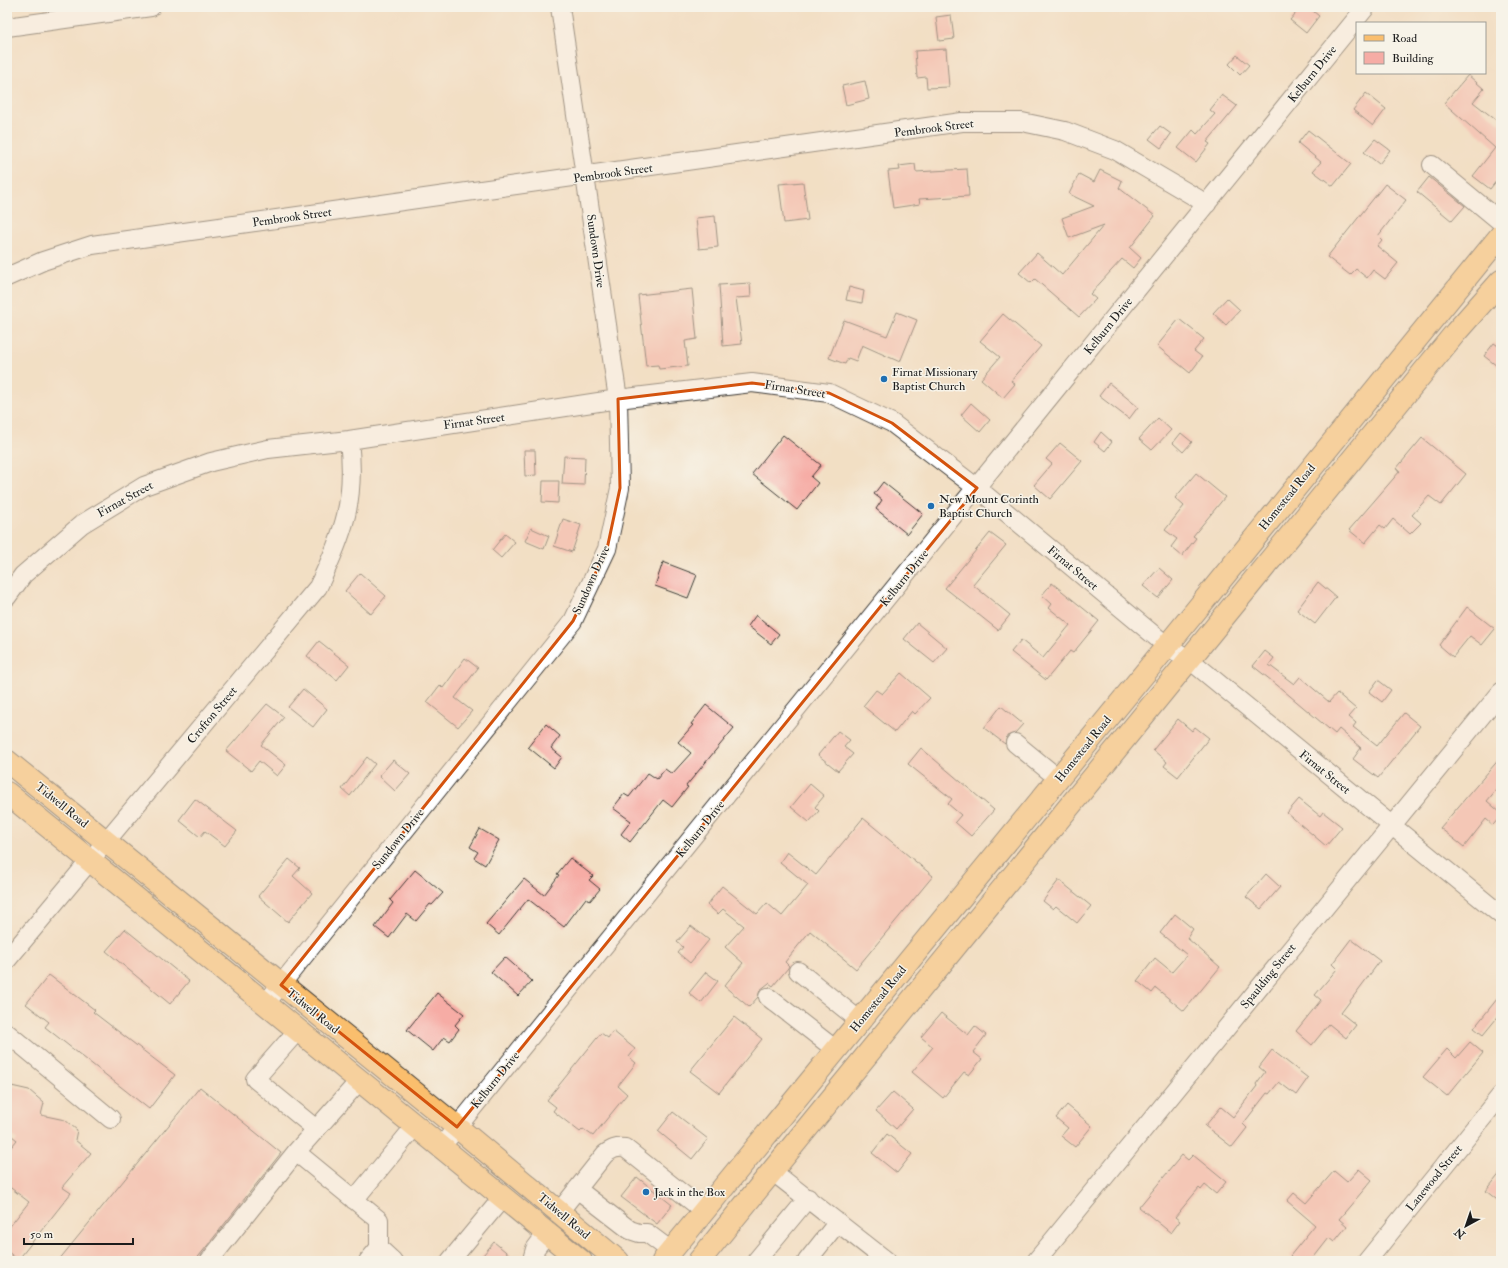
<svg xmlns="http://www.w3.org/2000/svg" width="1508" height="1268" font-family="'IM FELL Double Pica',serif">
<rect width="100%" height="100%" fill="#f7f3e8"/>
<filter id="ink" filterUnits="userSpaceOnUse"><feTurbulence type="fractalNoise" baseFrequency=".025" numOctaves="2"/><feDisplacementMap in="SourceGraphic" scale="8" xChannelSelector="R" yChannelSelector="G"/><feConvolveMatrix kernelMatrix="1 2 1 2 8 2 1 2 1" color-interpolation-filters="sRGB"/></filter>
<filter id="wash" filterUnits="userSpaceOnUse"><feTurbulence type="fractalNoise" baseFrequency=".012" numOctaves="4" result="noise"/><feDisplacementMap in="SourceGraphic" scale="16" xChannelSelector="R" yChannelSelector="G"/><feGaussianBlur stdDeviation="0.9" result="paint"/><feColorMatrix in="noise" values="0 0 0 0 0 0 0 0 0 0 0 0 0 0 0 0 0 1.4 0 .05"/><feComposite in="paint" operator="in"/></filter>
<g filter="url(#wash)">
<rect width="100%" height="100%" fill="#f2dfc4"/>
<g id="blocks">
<!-- building -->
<path fill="#f6aca5" d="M1301 7H1308L1319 16 1306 33 1290 20Z
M951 15 954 39 939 41 936 17Z
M946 49 949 87 927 88 926 77 917 78 915 51Z
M1237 55 1249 65 1240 75 1229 64Z
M1468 75 1484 89 1473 102 1501 124V175L1490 189 1473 176 1495 148 1444 103Z
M865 81 869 99 846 105 842 86Z
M1366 93 1386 109 1373 126 1353 110Z
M1222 95 1237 106 1207 142 1210 144 1196 162 1178 148 1193 130 1197 134 1215 114 1210 110Z
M1160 126 1171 134 1161 148 1149 139Z
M1308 130 1351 164 1333 186 1313 171 1321 162 1298 143Z
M1375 139 1390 150 1379 164 1364 152Z
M915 164 916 172 967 169 969 196 919 199 920 204 893 208 888 171 900 170 899 166Z
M1100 170 1122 181 1119 188 1155 216 1130 248 1141 258 1133 268 1122 259 1090 294 1096 299 1079 317 1035 279 1031 283 1019 273 1037 253 1062 275 1104 225 1069 238 1062 218 1094 206 1069 194 1079 174 1094 182Z
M1429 177 1465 206 1452 221 1417 192Z
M803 182 808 220 784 223 779 184Z
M1385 184 1406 200 1378 236 1382 240 1377 246 1398 263 1385 279 1373 270 1367 278 1356 269 1350 275 1327 257Z
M715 216 718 247 699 249 696 218Z
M750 283 751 297 736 298 742 344 723 346 719 285Z
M849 287 864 291 862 303 846 300Z
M692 289 697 339 685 341 688 366 659 369 658 365 646 366 638 295Z
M1227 298 1240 310 1226 325 1213 313Z
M897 312 917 320 900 362 862 345 856 361 848 358 845 364 829 358 844 320 887 336Z
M1003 314 1041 346 1011 381 1015 384 1003 398 981 379 1000 357 980 341Z
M1179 319 1204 339 1194 351 1202 357 1190 373 1157 346Z
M1494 343 1501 348V369L1484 356Z
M1109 383 1138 407 1129 419 1099 396Z
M971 403 990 420 980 432 961 415Z
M1158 418 1171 430 1152 450 1139 439Z
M1101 432 1112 442 1105 451 1094 442Z
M1181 433 1192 442 1183 452 1173 443Z
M783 435 821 465 811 477 818 483 797 510 752 474Z
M1422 438 1466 474 1441 505 1429 496 1412 515 1421 523 1410 534 1393 519 1385 529 1380 525 1365 543 1349 530 1400 471 1396 469Z
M1060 443 1082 461 1050 499 1034 485 1052 464 1046 459Z
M524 450H535L536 475 525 476Z
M564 456 585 457 584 485 562 484Z
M1196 473 1225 497 1193 536 1196 538 1182 556 1171 547 1177 539 1165 530 1184 506 1175 498Z
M543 481H559L558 503 542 502Z
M883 482 923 514 907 534 876 509 882 500 874 494Z
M563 519 581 525 572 552 554 546Z
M531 528 549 536 544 549 525 541Z
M990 533 1006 545 973 585 1010 615 998 630 945 588Z
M505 534 515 542 501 558 492 550Z
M663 562 697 575 688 598 655 586Z
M1159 568 1173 580 1158 598 1143 586Z
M360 573 386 596 371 614 345 591Z
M1318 582 1336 597 1315 624 1297 610Z
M1052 583 1099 621 1073 653 1070 651 1046 680 1011 652 1021 640 1043 658 1070 625 1049 608 1052 604 1042 595Z
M1467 607 1495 629 1482 645 1470 636 1453 657 1439 645Z
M756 615 779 634 771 644 748 626Z
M917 623 947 648 934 663 904 639Z
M319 641 349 665 337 680 307 656Z
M1265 651 1274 658 1269 665 1294 684 1300 677 1329 702 1337 693 1356 709 1349 717 1356 723 1353 727 1377 746 1404 713 1420 726 1378 778 1353 759 1361 748 1339 729 1335 734 1277 685 1253 666Z
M465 658 478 668 455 698 472 711 458 727 427 702 440 685 443 688Z
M901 673 930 698 915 714 912 711 895 732 863 706 876 690 882 694Z
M1378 680 1391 690 1382 702 1369 692Z
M303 689 327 709 313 727 288 707Z
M267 704 284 717 261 745 286 765 277 776 259 761 251 771 226 751Z
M706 705 734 728 686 786 688 787 672 807 663 800 630 842 621 834 631 821 613 808 624 794 629 797 648 773 657 779 665 769 672 774 691 753 678 742 693 725 691 724Z
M1001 706 1023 724 1015 733 1007 736 1005 744 984 728Z
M1178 719 1192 731 1195 727 1209 738 1178 777 1164 766 1167 762 1153 750Z
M546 724 560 736 551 748 562 757 554 768 528 747Z
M838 731 850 740 844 747 853 754 838 771 818 755Z
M921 748 994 810 971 836 955 822 961 815 948 804 952 799 908 764Z
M367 757 375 764 350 796 342 789Z
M1501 757V784L1487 801 1501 813V816L1493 825 1486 819 1464 847 1440 828Z
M393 760 410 774 395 791 379 776Z
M810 784 824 796 815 807 819 811 809 822 791 807Z
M195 799 237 831 225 846 205 831 200 837 179 820Z
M1299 799 1320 816 1323 812 1342 827 1326 846 1287 813Z
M863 818 933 876 856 969 810 931 785 962 789 966 788 968 773 986 769 983 760 990 758 997 749 1007 724 986 743 963 725 947 744 926 723 909 718 914 707 905 722 886 757 914 767 903 782 916 808 885 780 862 787 852 816 875Z
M480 829 499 840 485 865 474 858 478 852 470 847Z
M570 858 593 876 589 880 600 889 590 901 586 898 564 927 528 899 499 935 486 924 524 879 544 895 559 875 557 874Z
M289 859 300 868 293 876 312 893 288 922 258 896Z
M415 870 443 893 432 905 430 904 416 921 407 914 389 938 375 927 393 903 390 900Z
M1266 874 1280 887 1261 909 1246 897Z
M1059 880 1091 906 1077 923 1056 906 1053 909 1043 901Z
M1175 914 1193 929 1187 938 1220 967 1184 1011 1156 988 1152 993 1137 981 1155 958 1172 972 1187 955 1160 933Z
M691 926 709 940 690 963 678 953 683 947 677 942Z
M125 929 189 981 170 1004 106 951Z
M1351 939 1380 961 1341 1013 1356 1025 1346 1038 1329 1024 1312 1045 1296 1031 1321 1000 1315 995 1337 969 1332 964Z
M505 957 532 981 518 996 491 972Z
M706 972 718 981 701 1003 689 993Z
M49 975 95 1010 93 1012 175 1075 149 1109 45 1027 49 1022 26 1004Z
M437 993 464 1014 455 1025 459 1029 450 1041 444 1037 433 1051 407 1030Z
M1501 994V1013L1483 1035 1474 1028Z
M941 1013 968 1035 975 1026 986 1035 973 1052 982 1059 969 1075 964 1072 943 1098 912 1072 933 1047 921 1037Z
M734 1017 762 1039 719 1093 690 1071Z
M613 1031 635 1049 629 1057 636 1063 618 1086 627 1094 593 1136 583 1129 580 1132 553 1111 556 1107 547 1100 601 1033 608 1038Z
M1470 1042 1483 1053 1447 1096 1423 1077 1447 1049 1456 1058Z
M1272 1050 1308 1078 1296 1095 1279 1082 1269 1094 1267 1093 1243 1124 1247 1128 1232 1147 1205 1126 1221 1107 1233 1117 1257 1086 1256 1084 1265 1072 1259 1067Z
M7 1085 29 1090 44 1103 41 1115 65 1120 77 1130 75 1140 91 1153 62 1187 71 1193 18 1260 7 1251V1230L29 1202 7 1185V1152L17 1140 7 1132Z
M200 1087 281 1153 195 1261H58Z
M893 1092 913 1109 896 1129 876 1111Z
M1067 1105 1092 1126 1075 1147 1061 1136 1068 1128 1056 1118Z
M673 1112 708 1139 692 1159 658 1131Z
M887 1134 912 1154 897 1173 872 1153Z
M1182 1155 1188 1160 1193 1155 1226 1182 1216 1194 1205 1185 1201 1190 1199 1188 1175 1217 1180 1221 1171 1233 1139 1207Z
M1359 1169 1372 1180 1339 1219 1347 1226 1334 1242 1329 1238 1311 1261H1296L1290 1256 1315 1225 1287 1201 1294 1193 1306 1203 1334 1171 1347 1182Z
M1501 1172V1203L1486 1191Z
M637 1177 672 1205 657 1224 621 1197Z
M494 1242 517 1261H478Z"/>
</g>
</g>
<g filter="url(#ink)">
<use href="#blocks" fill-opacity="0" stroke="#3c3935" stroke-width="1"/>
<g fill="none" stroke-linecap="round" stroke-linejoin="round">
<!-- minor casing -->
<g stroke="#3c3935" stroke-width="20">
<path id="minor" d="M7 27 151 7
M1432 165 1501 222
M7 277 43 261 92 245 962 122H1022L1065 131 1115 150 1207 204
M7 597 23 575 82 524 144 486 211 462 268 449 349 440 618 399 752 383 829 393 892 423 977 488 1167 646 1190 660 1501 915
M1015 743 1059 779
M7 960 318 587C344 533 356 500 349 440
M798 971 860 1021
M768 997 836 1050
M266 1003 573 621 607 549 620 488 618 399 560 7
M298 1030 255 1079 316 1129
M7 1033 111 1119
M441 1147 1366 7
M296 1152 379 1220V1248L393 1261
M772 1171 887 1261
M577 1189 630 1230 639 1233H647L671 1251
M354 1200 415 1126
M559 1212 605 1154C612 1149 616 1147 625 1148L704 1211
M209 1261 296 1152 360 1080
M368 1261 379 1248
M450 1261 503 1197
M538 1261 533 1256 535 1249 547 1233
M756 1261 808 1198
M807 1261 838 1222
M1036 1261 1501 692
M1367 1261 1501 1095"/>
</g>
<!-- major casing -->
<g stroke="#3c3935" stroke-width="24">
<path id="major" d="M7 761 457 1127 618 1261
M7 793 581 1261
M663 1261 1167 646 1501 235
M699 1261 1456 332 1501 281"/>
</g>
<!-- minor -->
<use href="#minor" stroke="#fff" stroke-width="18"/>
<!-- major -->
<use href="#major" stroke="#fabe6d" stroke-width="22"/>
</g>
</g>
<!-- marked area -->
<path d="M0 0H1508V1268H0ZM752 383 829 393 892 423 977 488 457 1127 281 985 573 621 607 549 620 488 618 399Z" fill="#f2dfc4" fill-opacity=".55" fill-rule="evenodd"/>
<path fill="none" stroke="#d4530e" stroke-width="3" stroke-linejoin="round" d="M752 383 829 393 892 423 977 488 457 1127 281 985 573 621 607 549 620 488 618 399Z"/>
<!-- markers -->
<g fill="#1f6fb2" stroke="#f7f3e8" stroke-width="1.5">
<circle cx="884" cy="379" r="4"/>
<circle cx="931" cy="506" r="4"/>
<circle cx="646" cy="1192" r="4"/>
</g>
<g text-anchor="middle" stroke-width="3" stroke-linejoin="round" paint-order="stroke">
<!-- street labels -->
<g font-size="12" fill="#1c1c1c" stroke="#f7f3e8">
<text transform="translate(1312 74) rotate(-51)" y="4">Kelburn Drive</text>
<text transform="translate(934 128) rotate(-7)" y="4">Pembrook Street</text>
<text transform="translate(613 173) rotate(-8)" y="4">Pembrook Street</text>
<text transform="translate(292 217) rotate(-8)" y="4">Pembrook Street</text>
<text transform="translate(596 251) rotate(82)" y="4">Sundown Drive</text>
<text transform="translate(1108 326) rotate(-51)" y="4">Kelburn Drive</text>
<text transform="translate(795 389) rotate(9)" y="4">Firnat Street</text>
<text transform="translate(474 421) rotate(-8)" y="4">Firnat Street</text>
<text transform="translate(1287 497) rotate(-51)" y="4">Homestead Road</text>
<text transform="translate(125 499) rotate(-29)" y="4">Firnat Street</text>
<text transform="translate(1073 568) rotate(40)" y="4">Firnat Street</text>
<text transform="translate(904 578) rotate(-51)" y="4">Kelburn Drive</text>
<text transform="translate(591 580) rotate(-66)" y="4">Sundown Drive</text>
<text transform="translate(212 715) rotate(-50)" y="4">Crofton Street</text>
<text transform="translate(1083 749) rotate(-51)" y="4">Homestead Road</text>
<text transform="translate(1325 772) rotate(39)" y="4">Firnat Street</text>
<text transform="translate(62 805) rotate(39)" y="4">Tidwell Road</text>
<text transform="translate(700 829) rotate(-51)" y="4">Kelburn Drive</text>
<text transform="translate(398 839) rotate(-51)" y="4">Sundown Drive</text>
<text transform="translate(1268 976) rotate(-51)" y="4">Spaulding Street</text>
<text transform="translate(878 999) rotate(-51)" y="4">Homestead Road</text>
<text transform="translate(313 1011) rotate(39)" y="4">Tidwell Road</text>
<text transform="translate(495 1080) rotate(-51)" y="4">Kelburn Drive</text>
<text transform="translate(1434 1178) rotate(-51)" y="4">Lanewood Street</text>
<text transform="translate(564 1216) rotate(40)" y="4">Tidwell Road</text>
</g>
<!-- poi labels -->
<g font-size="12" fill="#1c1c1c" stroke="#f7f3e8" text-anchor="start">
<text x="892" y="376">Firnat Missionary<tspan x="892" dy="14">Baptist Church</tspan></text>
<text x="939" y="503">New Mount Corinth<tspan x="939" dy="14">Baptist Church</tspan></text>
<text x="654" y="1196">Jack in the Box</text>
</g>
</g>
<!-- margin -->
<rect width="1508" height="1268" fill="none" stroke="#f7f3e8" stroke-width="24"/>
<!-- legend -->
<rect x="1356" y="22" width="130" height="52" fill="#f7f3e8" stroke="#9f9d96"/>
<rect x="1364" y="35" width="20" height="6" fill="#fabe6d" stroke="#9f9d96"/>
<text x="1392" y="42" font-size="12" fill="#1c1c1c">Road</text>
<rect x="1364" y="52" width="20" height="12" fill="#f6aca5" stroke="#9f9d96"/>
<text x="1392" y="62" font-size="12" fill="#1c1c1c">Building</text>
<!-- north arrow -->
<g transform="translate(1466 1226) rotate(220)" stroke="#f7f3e8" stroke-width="3" paint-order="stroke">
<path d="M0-3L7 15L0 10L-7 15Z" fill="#1c1c1c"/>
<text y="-6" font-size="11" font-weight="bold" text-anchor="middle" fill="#1c1c1c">N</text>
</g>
<!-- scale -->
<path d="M24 1238v6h109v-6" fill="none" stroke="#1c1c1c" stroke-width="2"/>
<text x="30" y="1238" font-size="12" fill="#1c1c1c" stroke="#f7f3e8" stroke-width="3" paint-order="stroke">50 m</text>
</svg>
